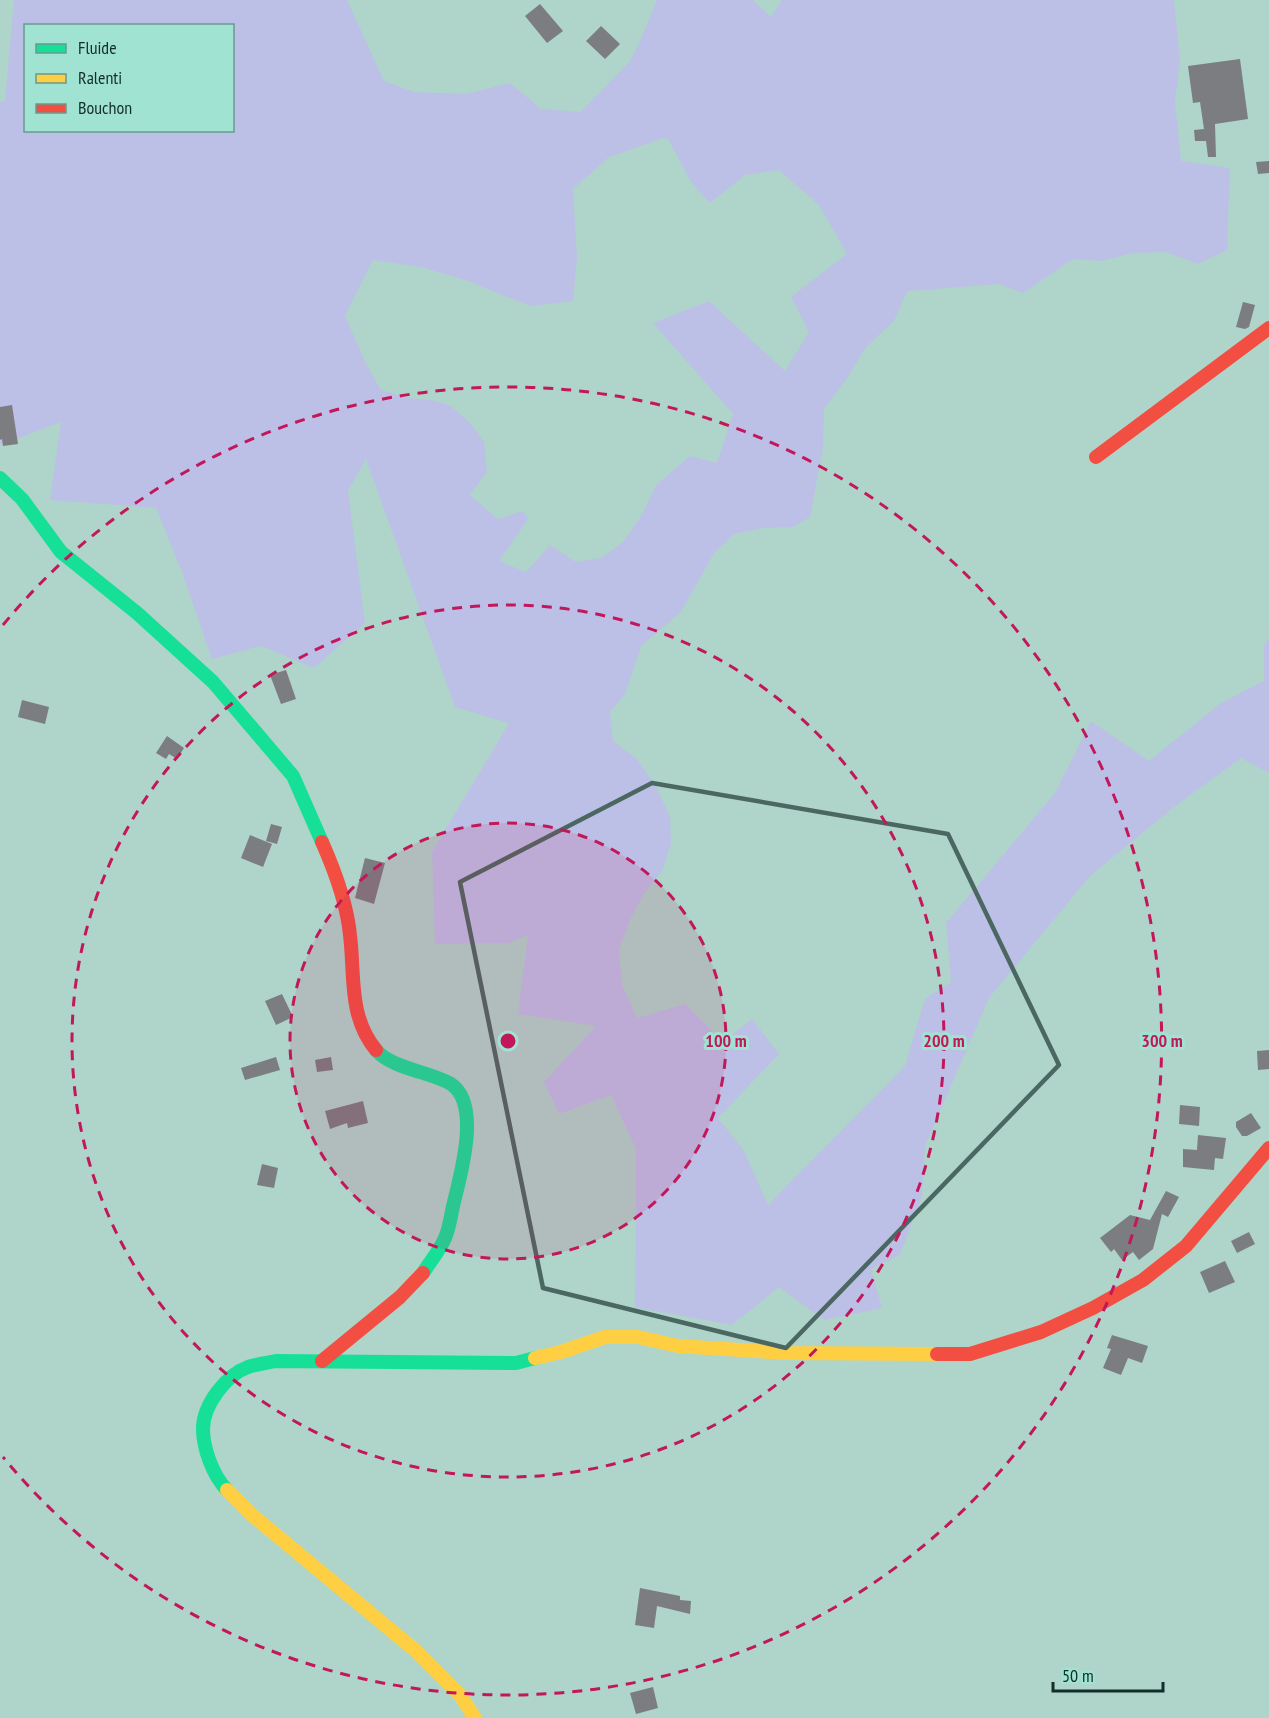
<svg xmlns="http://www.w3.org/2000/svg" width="1269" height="1718" font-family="'PT Sans Narrow',sans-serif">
<rect width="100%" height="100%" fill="#afd4ca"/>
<!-- green -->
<path fill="#bcc0e6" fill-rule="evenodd" d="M14 0H347L384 81 414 92 466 94 510 83 541 109 581 112 629 62 638 46 657 0H753L771 17 782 0H1174L1180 60 1175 102 1181 161 1230 168 1227 250 1198 264 1165 252 1133 253 1102 261 1073 259 1023 293 999 284 907 291 894 321 866 347 847 378 824 409 823 448 810 517 793 527 763 528 734 534 714 553 681 612 641 646 625 694 610 712 613 741 637 759 656 786 670 817 671 843 662 871 643 895 631 918 619 949 622 985 637 1018 685 1004 723 1042 752 1019 779 1054 718 1118 744 1151 768 1205 905 1066 925 999 951 982 946 923 1055 793 1091 721 1149 761 1221 703 1264 681V646L1269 638V773L1241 758 1174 807 1090 876 989 998 925 1146 922 1196 900 1255 871 1269 882 1308 824 1320 779 1287 732 1325 635 1307 636 1149 611 1095 559 1114 544 1082 596 1026 518 1014 528 935 508 943 435 944 432 852 509 723 455 707 366 459 348 491 365 623 314 668 261 646 212 659 182 572 156 508 50 500 61 422 0 445V101H5ZM26 26H232V130H26ZM667 137 691 182 710 203 745 175 779 170 819 205 847 254 791 297 809 332 785 371 709 301 653 323 733 414 717 463 690 456 656 485 643 513 623 542 601 558 576 562 550 545 526 572 499 561 528 519 523 511 498 519 470 495 487 472 484 442 471 424 451 406 436 401 409 398 381 390 366 364 345 316 373 260 421 267 468 281 530 306 573 301 577 258 573 189 609 157Z"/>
<!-- building -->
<path fill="#7c7d80" d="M540 4 563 31 547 43 525 16Z
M601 26 620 44 605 59 586 41Z
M1240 59 1248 119 1215 124 1216 157H1208L1206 141H1195L1194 130 1204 129 1200 102 1193 103 1188 66Z
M1269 161V173L1258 174 1256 162Z
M1243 302 1255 305 1249 327 1245 329 1236 327Z
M12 405 18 444 3 446 2 439 0 440V407Z
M286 670 296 699 281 704 270 675Z
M22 700 49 707 45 724 18 717Z
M167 736 184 748 177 759 169 754 166 759 156 753Z
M271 824 282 827 277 844 266 841Z
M250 835 272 844 263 867 241 858Z
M365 858 385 863 374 904 355 898Z
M282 994 293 1017 276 1025 265 1001Z
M1269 1050V1069L1258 1070 1257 1051Z
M276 1057 280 1070 245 1080 241 1068Z
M331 1057 333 1070 317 1072 315 1060Z
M363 1101 368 1123 348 1128 347 1123 330 1129 325 1111Z
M1180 1105 1200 1107 1199 1126 1179 1124Z
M1251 1113 1261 1128 1247 1136H1242L1236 1127V1122Z
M1198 1135 1226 1138 1223 1159 1215 1158 1214 1170 1183 1167V1149L1197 1150Z
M262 1164 278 1168 274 1188 257 1185Z
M1166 1191 1179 1197 1168 1217 1162 1214 1153 1249 1139 1260 1133 1252 1122 1260 1114 1249 1111 1252 1100 1238 1130 1215 1150 1220Z
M1249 1232 1255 1244 1237 1253 1231 1241Z
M1225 1261 1235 1282 1209 1293 1200 1272Z
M1112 1335 1148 1346 1142 1363 1128 1358 1121 1375 1103 1368 1111 1349 1107 1348Z
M640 1588 680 1596V1600L691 1601 690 1614 657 1606 654 1628 635 1625Z
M653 1687 658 1708 636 1714 630 1693Z"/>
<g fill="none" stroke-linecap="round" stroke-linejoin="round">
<!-- fast -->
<path stroke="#16e098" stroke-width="14" d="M0 478 22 499 61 552 137 613 213 682 293 776 322 842
M376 1050C392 1069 432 1072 451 1084 481 1104 461 1173 454 1202 451 1213 450 1227 445 1238 440 1250 430 1262 423 1273
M227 1490C213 1476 203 1448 203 1429 203 1405 226 1375 248 1367 257 1364 267 1363 276 1361L516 1363 535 1358"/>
<!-- slow -->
<path stroke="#ffcf43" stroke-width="14" d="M535 1358 561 1352 605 1337H638L678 1346 787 1353 937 1354
M227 1490 252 1515 416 1651 460 1695 475 1718"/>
<!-- jam -->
<path stroke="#f24e42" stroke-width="14" d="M1096 457 1269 328
M322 842C334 869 347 904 350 935 355 975 348 1016 376 1050
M937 1354H970L1041 1332 1093 1308 1143 1280 1186 1246 1269 1148
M322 1361 400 1297 423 1273"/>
</g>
<!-- marked area -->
<path fill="none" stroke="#4a6861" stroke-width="4.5" stroke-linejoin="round" d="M652 783 948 834 1059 1065 786 1348 543 1288 460 882Z"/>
<!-- distance rings -->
<circle cx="508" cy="1041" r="218" fill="#c2185b" fill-opacity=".12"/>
<g fill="none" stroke="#c2185b" stroke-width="3" stroke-dasharray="10 8">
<circle cx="508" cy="1041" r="218"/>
<circle cx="508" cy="1041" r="436"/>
<path d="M3 625A654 654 0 1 1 3 1457"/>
</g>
<circle cx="508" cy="1041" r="9" fill="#c2185b" stroke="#a0e3d2" stroke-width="3"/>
<g font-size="18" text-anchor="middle" font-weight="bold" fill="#c2185b" stroke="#a0e3d2" stroke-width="6" stroke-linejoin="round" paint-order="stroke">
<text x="726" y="1047">100 m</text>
<text x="944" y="1047">200 m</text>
<text x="1162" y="1047">300 m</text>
</g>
<!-- legend -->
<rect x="24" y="24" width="210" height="108" fill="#a0e3d2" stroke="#689b8e" stroke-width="1.5"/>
<rect x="36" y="44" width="30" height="9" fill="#16e098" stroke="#689b8e" stroke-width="1.5"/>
<text x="78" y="54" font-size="18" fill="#132e28">Fluide</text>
<rect x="36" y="74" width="30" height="9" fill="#ffcf43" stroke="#689b8e" stroke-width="1.5"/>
<text x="78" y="84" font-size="18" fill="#132e28">Ralenti</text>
<rect x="36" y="104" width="30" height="9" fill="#f24e42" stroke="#689b8e" stroke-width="1.5"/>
<text x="78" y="114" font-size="18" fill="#132e28">Bouchon</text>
<!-- scale -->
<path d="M1053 1682v9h110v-9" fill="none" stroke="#132e28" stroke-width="3"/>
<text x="1062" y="1682" font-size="18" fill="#132e28" stroke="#a0e3d2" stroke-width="4.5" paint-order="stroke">50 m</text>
</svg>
